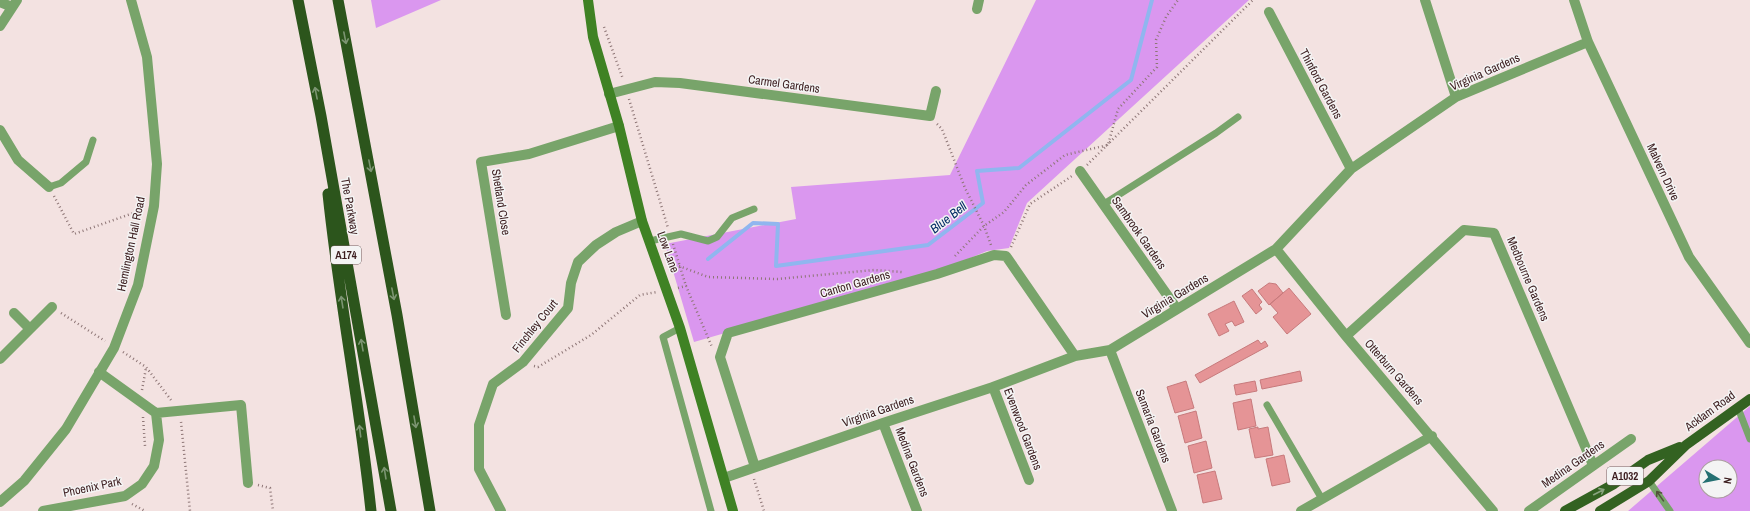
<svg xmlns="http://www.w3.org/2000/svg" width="1750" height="511" font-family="'Archivo Narrow',sans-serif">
<rect width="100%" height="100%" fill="#f3e2e1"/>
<!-- green -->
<path fill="#da97ef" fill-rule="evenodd" d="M371 0H441L376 28Z
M1036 0H1249L1027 203 1009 248 987 251 937 272 694 342 665 244 796 219 791 187 950 175Z
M1750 406V511H1628ZM1706 467H1730V491H1706Z"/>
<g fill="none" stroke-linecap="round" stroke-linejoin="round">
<!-- stream -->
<path stroke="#90b6ef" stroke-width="4" d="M708 259 753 223 778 224 776 266 928 245 983 203 977 171 1019 168 1131 80 1152 0"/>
</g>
<!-- building -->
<path fill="#e59496" stroke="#c77a7c" d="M1269 283 1276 284 1283 293 1269 305 1258 291Z
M1289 288 1311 314 1287 334 1273 317 1278 313 1270 304Z
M1252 289 1262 302 1259 305 1262 309 1256 314 1242 296Z
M1234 301 1244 322 1235 326 1232 321 1225 324 1229 331 1219 336 1208 314Z
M1258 340 1261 344 1265 341 1268 346 1200 383 1195 375Z
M1300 371 1302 381 1262 389 1260 380Z
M1186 381 1194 408 1175 413 1167 387Z
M1255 381 1257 391 1236 395 1234 385Z
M1251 399 1256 426 1238 430 1233 403Z
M1196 411 1202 438 1185 443 1178 416Z
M1258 427V429L1268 427 1273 455 1255 458 1249 429Z
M1206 441 1212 468 1194 473 1188 446Z
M1284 455 1290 482 1272 486 1266 459Z
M1215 471 1222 499 1203 503 1197 475Z"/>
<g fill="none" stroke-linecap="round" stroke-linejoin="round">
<!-- path -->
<path stroke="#8e7676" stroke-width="2.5" stroke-dasharray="1 3" stroke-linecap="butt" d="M604 27 623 79
M629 99 668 228
M937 124 942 129 965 188 984 226 991 245
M1087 165 1253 0
M54 196 74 234 142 210
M673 244 686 286
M1011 247 1030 204 1072 176
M955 256 984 226 1004 212 1026 185 1065 155 1108 145 1118 109 1157 67 1156 40 1166 17 1178 0
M679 266 708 277 777 279 874 270 902 272
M678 288 686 286 712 347
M61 313 105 341
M123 352 146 367 171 400
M534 366 538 367 591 335 640 295 657 292
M142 390 146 368
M143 417 145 446
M181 422 190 511
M754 479 764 511
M258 485 270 488 273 511
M132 504 145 511"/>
<!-- service -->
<path stroke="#78a46a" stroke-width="7" d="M49 187 61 183 86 162 93 140
M1104 204 1216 133 1238 117
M650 241 681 234 708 241 717 237 732 218 754 209
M680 328 663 337 711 511
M1267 405 1322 499
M1738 408 1750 439
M1649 481 1670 511"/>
<!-- minor -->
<path stroke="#78a46a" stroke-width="10" d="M1425 0 1456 97
M1574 0 1588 42 1689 257 1750 343
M0 2 12 7
M977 9 979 0
M1269 12 1351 169
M0 26 17 0
M609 94 655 82 680 83 930 116 936 91
M0 130 18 160 49 187
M1080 171 1177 309
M1276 249 1346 336 1493 511
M14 313 30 329
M506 315 481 162 529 154 619 126
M1346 336 1464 230 1494 233 1593 465
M1110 350 1172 511
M0 359 52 307
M993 387 1029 480
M156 413 241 405 248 483
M883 423 917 511
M755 467 720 357 728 333 937 274 994 255 1006 256 1075 356
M724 478 883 423 993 387 1075 356 1110 350 1276 249 1351 169 1456 97 1588 42
M43 511 125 496 142 484 154 466 159 440 156 413 99 372
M501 511 479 469V425L493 384 523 362 568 308 571 283 578 262 596 245 616 232 642 221
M1301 511 1432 436
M1529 511 1631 439"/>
<!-- tertiary -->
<path stroke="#78a46a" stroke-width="10" d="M0 502 24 481 66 429 114 348 138 285 154 206 157 164 147 57 131 0"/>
<!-- secondary -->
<path stroke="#3f8224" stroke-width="10" d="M588 0 593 37 619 126 642 221 680 328 733 511"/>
<!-- primary -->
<path stroke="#336221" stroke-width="10" d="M1565 511 1614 484 1648 460 1680 447
M1600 511 1649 481 1686 445 1750 399"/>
<!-- trunk -->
<path stroke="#2c551c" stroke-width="11" d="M298 0 321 116 391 511
M338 0 397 315 430 511
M328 194C339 300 360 405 371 511"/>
</g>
<!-- one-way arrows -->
<defs><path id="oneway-shaft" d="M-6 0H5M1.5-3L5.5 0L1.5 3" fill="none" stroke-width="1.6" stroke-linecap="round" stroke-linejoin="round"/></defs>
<g stroke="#7c9572">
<use href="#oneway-shaft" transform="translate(345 38) rotate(79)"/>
<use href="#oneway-shaft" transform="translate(316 93) rotate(-101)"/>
<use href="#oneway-shaft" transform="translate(370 166) rotate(79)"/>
<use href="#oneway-shaft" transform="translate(393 294) rotate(79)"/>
<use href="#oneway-shaft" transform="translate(342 302) rotate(-99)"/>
<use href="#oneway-shaft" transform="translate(362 345) rotate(-100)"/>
<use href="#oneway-shaft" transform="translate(415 422) rotate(80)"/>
<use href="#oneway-shaft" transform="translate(360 431) rotate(-97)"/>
<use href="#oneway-shaft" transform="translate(385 473) rotate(-99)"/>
</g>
<use stroke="#8aa480" href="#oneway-shaft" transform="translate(1599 492) rotate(-27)"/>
<use stroke="#53523c" href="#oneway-shaft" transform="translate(1660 496) rotate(-125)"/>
<g text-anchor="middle" stroke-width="3" stroke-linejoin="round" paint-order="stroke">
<!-- shield labels -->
<g fill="#f4f4f4" stroke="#725d5e" stroke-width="1">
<rect x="331" y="246" width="30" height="18" rx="3"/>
<rect x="1607" y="467" width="36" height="18" rx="3"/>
</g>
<g font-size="11" font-weight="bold" fill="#3b1c1e">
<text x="346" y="259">A174</text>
<text x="1625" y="480">A1032</text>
</g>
<!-- street labels -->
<g font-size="12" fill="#3b1c1e" stroke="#f4f4f4">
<text transform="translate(1485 72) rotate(-24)" y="4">Virginia Gardens</text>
<text transform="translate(784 84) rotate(8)" y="4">Carmel Gardens</text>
<text transform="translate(1321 84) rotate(62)" y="4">Thinford Gardens</text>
<text transform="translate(1663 172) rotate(65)" y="4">Malvern Drive</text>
<text transform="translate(501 202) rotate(81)" y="4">Shetland Close</text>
<text transform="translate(350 206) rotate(80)" y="4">The Parkway</text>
<text transform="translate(1139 233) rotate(55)" y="4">Sambrook Gardens</text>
<text transform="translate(131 244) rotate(-78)" y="4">Hemlington Hall Road</text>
<text transform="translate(668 252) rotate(70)" y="4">Low Lane</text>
<text transform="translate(1528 279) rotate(67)" y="4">Medbourne Gardens</text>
<text transform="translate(855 284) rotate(-16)" y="4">Canton Gardens</text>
<text transform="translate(1175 296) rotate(-31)" y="4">Virginia Gardens</text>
<text transform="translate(535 326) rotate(-51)" y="4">Finchley Court</text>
<text transform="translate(1394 372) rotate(49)" y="4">Otterburn Gardens</text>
<text transform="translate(878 411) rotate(-19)" y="4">Virginia Gardens</text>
<text transform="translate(1710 411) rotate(-36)" y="4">Acklam Road</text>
<text transform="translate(1153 426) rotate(69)" y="4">Samaria Gardens</text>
<text transform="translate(1023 429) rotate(69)" y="4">Evenwood Gardens</text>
<text transform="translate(912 462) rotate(69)" y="4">Medina Gardens</text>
<text transform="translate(1573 464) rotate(-35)" y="4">Medina Gardens</text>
<text transform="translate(92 487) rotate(-12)" y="4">Phoenix Park</text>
</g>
<!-- water labels -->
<g font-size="13" font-style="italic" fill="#042d66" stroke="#f4f4f4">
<text transform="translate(948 217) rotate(-38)" y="5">Blue Bell</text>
</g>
</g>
<!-- north arrow -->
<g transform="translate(1718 479) rotate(100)"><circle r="19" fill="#f4f4f4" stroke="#aa9e9e"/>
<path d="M0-3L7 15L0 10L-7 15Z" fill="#257072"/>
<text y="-6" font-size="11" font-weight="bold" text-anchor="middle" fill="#3b1c1e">N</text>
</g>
</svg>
